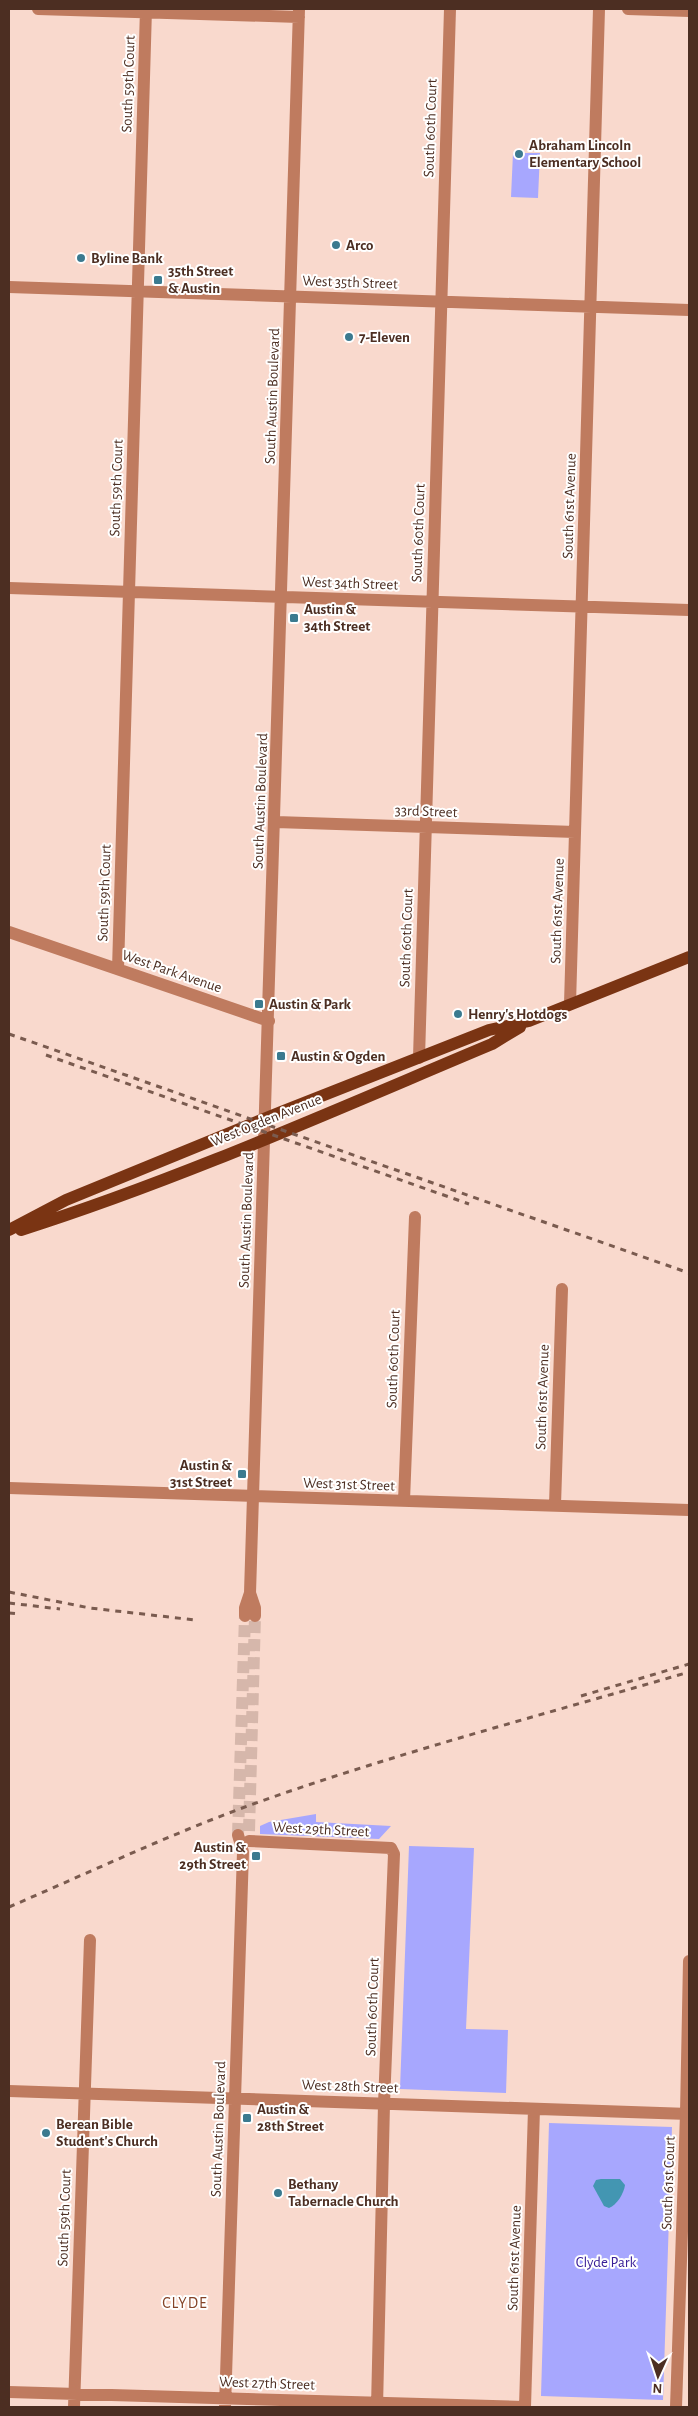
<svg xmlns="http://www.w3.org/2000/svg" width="698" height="2416" font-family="'Alegreya Sans',sans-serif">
<rect width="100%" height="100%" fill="#f9d9cd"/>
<!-- green -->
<path fill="#a7a7fe" d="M513 153H540L538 198 511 197Z
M316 1814V1822L391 1826 379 1839 260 1834V1826L269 1822Z
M409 1846 474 1848 466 2029 508 2030 506 2093 400 2089Z
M549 2123 672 2127 663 2400 541 2396Z"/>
<!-- water -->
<path fill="#4396b2" d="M601 2179H620L625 2185C624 2193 617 2205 609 2208L604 2206 593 2186 596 2180Z"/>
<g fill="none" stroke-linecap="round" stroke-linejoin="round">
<!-- minor-tunnel -->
<path stroke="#d6b7ab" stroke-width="12" stroke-dasharray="12 6" stroke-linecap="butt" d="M249 1831 255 1616
M238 1835 245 1616"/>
<!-- minor -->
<path stroke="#bf7b5f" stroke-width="12" d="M38 9 299 17
M628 9 689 11
M9 287 689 310
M9 588 689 610
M276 822 575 832
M9 932 269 1021
M118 969 146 9
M570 1004 599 9
M419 1058 450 9
M9 1488 689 1510
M404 1501 415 1217
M555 1505 562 1289
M250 1593 255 1608V1616
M245 1616V1608L250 1593 299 9
M249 1841 391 1848 394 1854 384 2104 377 2407
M9 2091 689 2114
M9 2392 523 2407
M74 2407 90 1940
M225 2407 243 1852 238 1835
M525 2407 534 2109
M676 2407 686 2114 689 1961"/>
<!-- major -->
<path stroke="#7a3413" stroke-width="12" d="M9 1230 66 1200 281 1112 489 1030 529 1021 689 957
M21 1230C181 1179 337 1109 492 1044L520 1027"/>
<!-- rail -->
<path stroke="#7a5b4f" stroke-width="3" stroke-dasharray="6 6" stroke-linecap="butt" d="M9 1034 689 1273
M46 1055 469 1204
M9 1592 90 1608 195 1620
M9 1603 60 1609
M9 1613 20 1614
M581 1696 689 1664
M9 1907C95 1870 181 1829 270 1798 408 1750 549 1713 689 1672"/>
</g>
<!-- markers -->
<g fill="#3b7a8f" stroke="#fff" stroke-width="2">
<circle cx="519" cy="154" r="5"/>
<circle cx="336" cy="245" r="5"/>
<circle cx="81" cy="258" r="5"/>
<rect x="153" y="275" width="10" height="10" rx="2.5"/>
<circle cx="349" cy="337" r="5"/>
<rect x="289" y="613" width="10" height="10" rx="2.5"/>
<rect x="254" y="999" width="10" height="10" rx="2.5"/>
<circle cx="458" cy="1014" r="5"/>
<rect x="276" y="1051" width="10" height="10" rx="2.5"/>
<rect x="237" y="1469" width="10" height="10" rx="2.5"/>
<rect x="251" y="1851" width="10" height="10" rx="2.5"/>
<rect x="242" y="2113" width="10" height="10" rx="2.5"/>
<circle cx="46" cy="2133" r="5"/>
<circle cx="278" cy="2193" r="5"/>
</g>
<g text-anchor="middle" stroke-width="4" stroke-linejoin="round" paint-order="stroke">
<!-- street labels -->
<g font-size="15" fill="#4c2e22" stroke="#fff">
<text transform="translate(128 84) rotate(-88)" y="5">South 59th Court</text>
<text transform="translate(430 128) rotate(-88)" y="5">South 60th Court</text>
<text transform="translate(350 282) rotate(2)" y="5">West 35th Street</text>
<text transform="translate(272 396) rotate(-88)" y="5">South Austin Boulevard</text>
<text transform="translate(116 488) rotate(-88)" y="5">South 59th Court</text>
<text transform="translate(569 506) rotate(-88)" y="5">South 61st Avenue</text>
<text transform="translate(418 533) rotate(-88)" y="5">South 60th Court</text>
<text transform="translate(350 583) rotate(2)" y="5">West 34th Street</text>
<text transform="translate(260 801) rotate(-88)" y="5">South Austin Boulevard</text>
<text transform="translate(426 811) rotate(2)" y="5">33rd Street</text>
<text transform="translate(104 893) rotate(-88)" y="5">South 59th Court</text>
<text transform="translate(557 911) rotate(-88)" y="5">South 61st Avenue</text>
<text transform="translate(406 938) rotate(-88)" y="5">South 60th Court</text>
<text transform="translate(172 971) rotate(19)" y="5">West Park Avenue</text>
<text transform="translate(266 1120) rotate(-22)" y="5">West Ogden Avenue</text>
<text transform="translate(246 1220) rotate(-88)" y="5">South Austin Boulevard</text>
<text transform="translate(393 1359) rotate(-88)" y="5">South 60th Court</text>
<text transform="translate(542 1397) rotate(-88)" y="5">South 61st Avenue</text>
<text transform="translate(349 1484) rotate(2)" y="5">West 31st Street</text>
<text transform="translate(321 1829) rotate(3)" y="5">West 29th Street</text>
<text transform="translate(372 2007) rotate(-88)" y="5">South 60th Court</text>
<text transform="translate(350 2086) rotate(2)" y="5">West 28th Street</text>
<text transform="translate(218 2129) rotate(-88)" y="5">South Austin Boulevard</text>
<text transform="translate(668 2183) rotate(-88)" y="5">South 61st Court</text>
<text transform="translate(64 2218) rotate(-88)" y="5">South 59th Court</text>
<text transform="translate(514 2258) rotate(-88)" y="5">South 61st Avenue</text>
<text transform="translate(267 2383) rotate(2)" y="5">West 27th Street</text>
</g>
<!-- poi labels -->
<g font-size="15" font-weight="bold" fill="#4c2e22" stroke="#fff" text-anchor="start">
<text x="529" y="150">Abraham Lincoln<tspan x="529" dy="17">Elementary School</tspan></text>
<text x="346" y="250">Arco</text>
<text x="91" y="263">Byline Bank</text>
<text x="168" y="276">35th Street<tspan x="168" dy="17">&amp; Austin</tspan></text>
<text x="359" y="342">7-Eleven</text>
<text x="304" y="614">Austin &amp;<tspan x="304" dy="17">34th Street</tspan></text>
<text x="269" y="1009">Austin &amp; Park</text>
<text x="468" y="1019">Henry's Hotdogs</text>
<text x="291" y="1061">Austin &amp; Ogden</text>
<text x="232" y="1470" text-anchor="end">Austin &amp;<tspan x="232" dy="17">31st Street</tspan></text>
<text x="246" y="1852" text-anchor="end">Austin &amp;<tspan x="246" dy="17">29th Street</tspan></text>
<text x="257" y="2114">Austin &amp;<tspan x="257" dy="17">28th Street</tspan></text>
<text x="56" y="2129">Berean Bible<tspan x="56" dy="17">Student's Church</tspan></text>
<text x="288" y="2189">Bethany<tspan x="288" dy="17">Tabernacle Church</tspan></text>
</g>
<!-- park labels -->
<g font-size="15" fill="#3a2099" stroke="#fff">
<text x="606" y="2267">Clyde Park</text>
</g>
<!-- neighbourhood labels -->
<g font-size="16" letter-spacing="1" fill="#844327" stroke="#fff">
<text x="185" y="2308">CLYDE</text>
</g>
</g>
<!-- border -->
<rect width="698" height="2416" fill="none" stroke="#4c2e22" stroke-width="20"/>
<!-- north arrow -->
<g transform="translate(658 2376) rotate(183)" stroke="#ffffff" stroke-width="4" paint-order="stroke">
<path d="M0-4L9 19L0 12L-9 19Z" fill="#4c2e22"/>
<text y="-8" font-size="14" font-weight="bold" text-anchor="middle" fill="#4c2e22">N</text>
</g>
</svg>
